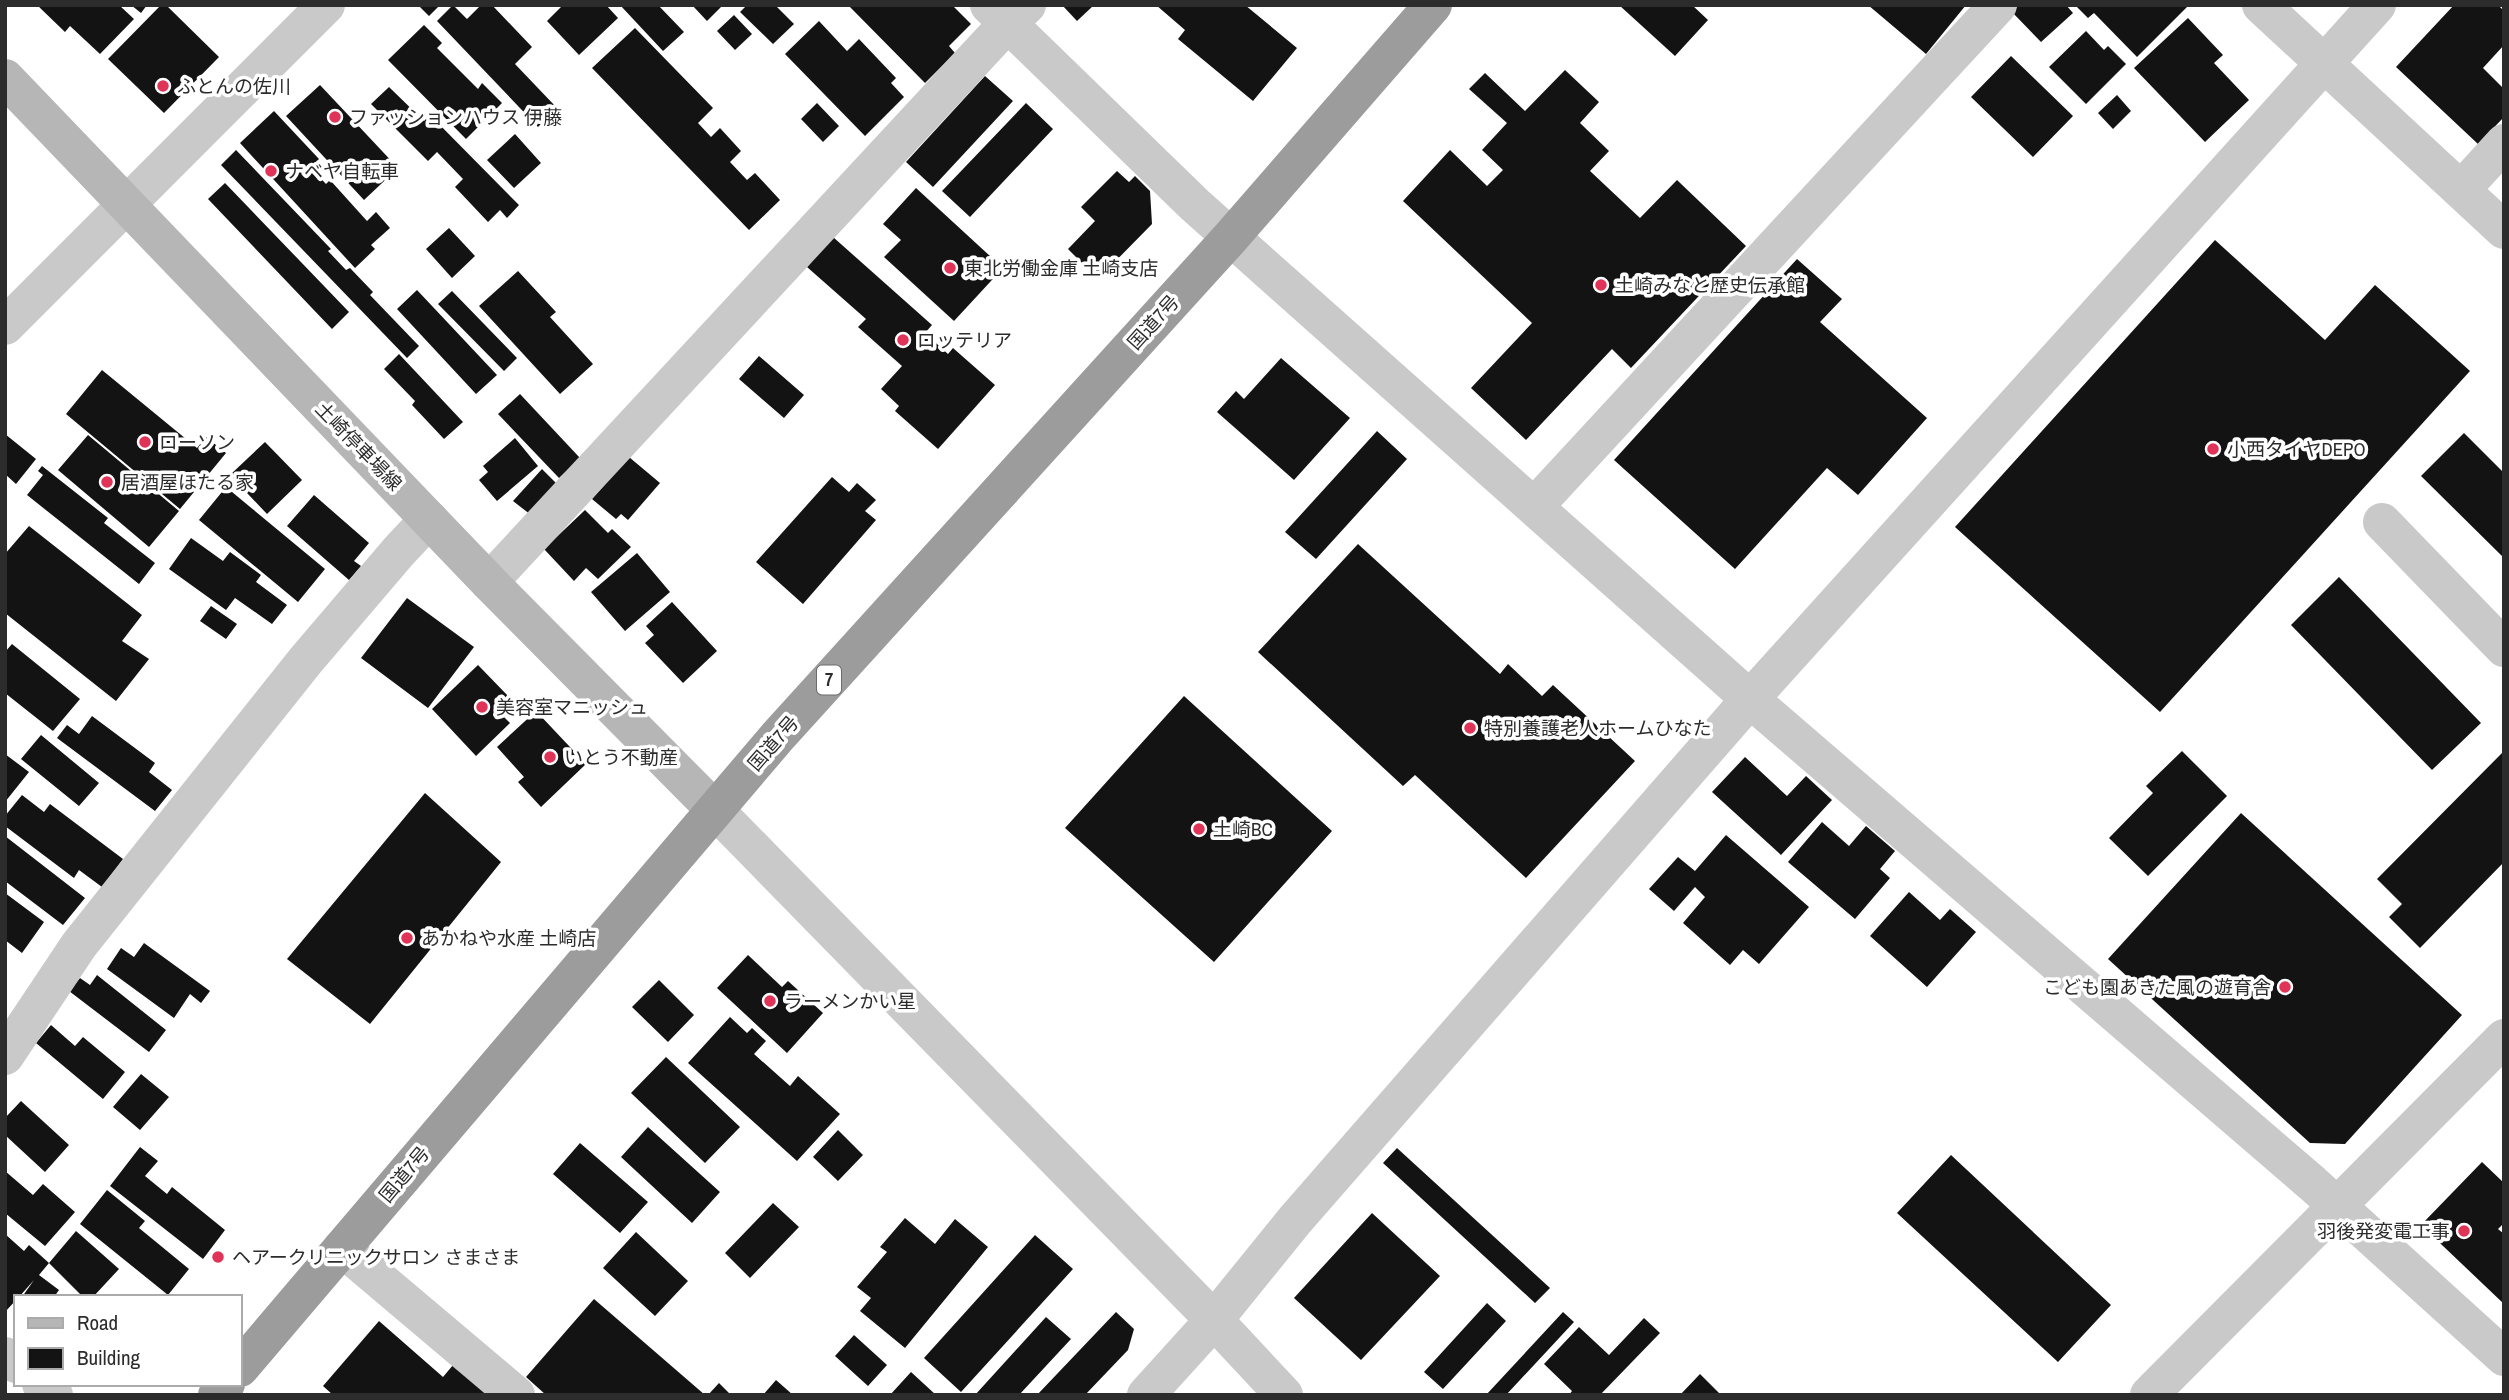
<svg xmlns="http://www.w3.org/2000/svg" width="2509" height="1400" font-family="'Archivo Narrow','Noto Sans JP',sans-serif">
<rect width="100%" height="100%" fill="#fff"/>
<!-- building -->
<path fill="#131313" d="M37 5H119L134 19 100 54 70 26 65 32Z
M131 5H147L141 13Z
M161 5H166L219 57 164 113 108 59Z
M418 5H440L429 16Z
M453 5 467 19 481 5H492L532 47 515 64 557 108 538 127 437 21Z
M563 5H606L618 18 579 55 547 21Z
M620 5H658L684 32 663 51Z
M692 5H723L707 21Z
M747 5H775L794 24 773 44 740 12Z
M848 5H952L971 24 949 46 955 53 925 83Z
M1062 5H1094L1077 21Z
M1156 5H1245L1297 48 1253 101 1178 39 1185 30Z
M1619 5H1692L1708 20 1675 56Z
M1868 5H1966L1926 54Z
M2019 5H2066L2073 13 2041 42 2012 12Z
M2075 5H2189L2137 57 2094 13 2088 18Z
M2454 5H2498L2504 11V45L2483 68 2504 89V117L2478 144 2396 67Z
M734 15 752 34 735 50 717 31Z
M2188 18 2223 55 2214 63 2249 100 2205 142 2134 68Z
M819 21 847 51 859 39 896 78 891 83 904 97 865 136 785 54Z
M424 25 442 43 437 48 478 89 482 83 502 103 466 139 388 60Z
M635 28 713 108 698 123 711 137 720 128 741 151 730 162 747 180 755 173 780 200 749 230 592 68Z
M2086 31 2104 50 2108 46 2126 64 2086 104 2049 67Z
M2011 56 2073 116 2033 157 1971 97Z
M1565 70 1599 102 1580 123 1609 151 1590 171 1640 218 1677 180 1746 246 1631 368 1612 349 1526 440 1471 388 1532 323 1403 201 1450 150 1487 186 1503 170 1482 150 1507 123 1469 89 1485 73 1525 111Z
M985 76 1013 101 933 187 906 162Z
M320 85 398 168 364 200 286 116Z
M389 87 424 121 430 115 519 205 507 218 500 210 488 222 455 187 463 179 437 152 428 161 371 104Z
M2117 95 2131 111 2113 129 2098 113Z
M817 103 839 126 823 142 801 119Z
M1026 103 1053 129 970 217 942 191Z
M274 111 319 159 310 167 326 184 330 180 367 221 376 212 390 228 371 245 375 249 355 268 240 143Z
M515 134 541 163 514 188 487 160Z
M236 150 331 249 328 251 346 270 350 268 373 292 370 295 419 346 407 358 221 165Z
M1117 171 1129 182 1135 176 1150 191 1152 224 1098 279 1068 249 1095 221 1081 207Z
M225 183 349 312 332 329 208 199Z
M916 188 1003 268 954 321 884 257 901 240 883 224Z
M449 228 475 256 452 278 426 249Z
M833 237 932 325 925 333 948 354 953 348 995 385 938 449 895 411 899 406 881 389 902 366 858 327 866 319 807 267Z
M2215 240 2325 340 2375 285 2470 371 2160 712 1955 527Z
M1797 259 1842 299 1820 322 1927 418 1858 495 1827 468 1735 569 1614 460Z
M518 271 556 312 550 317 593 364 560 394 479 306Z
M417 290 497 375 476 394 397 309Z
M452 291 517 358 504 371 438 304Z
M399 354 463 422 444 439 412 405 415 401 384 369Z
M759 356 804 395 784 418 739 379Z
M1281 358 1350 418 1294 480 1217 412 1236 391 1244 399Z
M102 370 197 448 206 437 226 453 180 509 66 414Z
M520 394 580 458 559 478 498 414Z
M1377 431 1407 459 1316 559 1285 532Z
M2464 433 2504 473V558L2421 476Z
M5 434 36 459 16 484 5 474Z
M88 435 179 511 149 547 58 470Z
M515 438 538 466 497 501 479 480 488 472 483 466Z
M265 442 302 480 267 514 230 475Z
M629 457 660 483 628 520 621 514 616 519 592 499Z
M42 466 108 518 104 523 155 563 139 584 27 495 43 475 38 471Z
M542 469 556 483 531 515 513 501Z
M832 477 849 492 857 483 876 500 865 511 876 520 803 604 756 562Z
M226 487 325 569 298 602 199 520Z
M314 495 369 543 354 561 361 566 349 580 287 526Z
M585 510 608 533 612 529 631 547 598 579 586 568 574 581 544 549Z
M29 526 142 615 122 641 149 659 116 701 5 613V554Z
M191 538 223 561 230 552 261 575 256 582 287 605 272 624 235 598 226 610 169 569Z
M1358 544 1500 674 1508 664 1542 696 1553 685 1635 761 1526 878 1415 775 1403 786 1258 652Z
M637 553 670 592 625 631 591 592Z
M2339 577 2481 723 2432 770 2291 625Z
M407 598 474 647 428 708 361 658Z
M672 602 717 651 683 683 645 643 654 635 646 626Z
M211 606 237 624 226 639 200 621Z
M12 644 80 699 53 731 5 693V652Z
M478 665 510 698 497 710 510 723 476 756 432 709Z
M1184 696 1332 831 1214 962 1065 828Z
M536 711 586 764 541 807 518 782 524 777 497 747Z
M92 716 155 763 149 772 172 790 155 811 57 738 67 725 79 734Z
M41 735 99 783 79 806 21 759Z
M2182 751 2227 796 2148 876 2109 838 2153 793 2146 786Z
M2504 751V862L2420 948 2389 917 2402 904 2377 879Z
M5 754 29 772 5 802Z
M1745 757 1787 796 1806 776 1832 800 1781 855 1712 792Z
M425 793 501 862 370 1024 287 959Z
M22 795 44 812 50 804 123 859 102 887 79 870 74 878 5 826V816Z
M2241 813 2462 1015 2345 1144 2310 1143 2108 959Z
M1822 822 1849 846 1866 826 1895 851 1880 869 1890 878 1855 919 1788 862Z
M1726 835 1809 907 1759 964 1743 950 1730 965 1683 923 1705 897 1695 887 1674 911 1649 889 1678 857 1695 871Z
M5 836 85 898 63 925 5 881Z
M1909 892 1940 920 1950 909 1976 932 1927 987 1870 936Z
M5 893 44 922 22 953 5 940Z
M144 943 210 991 201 1003 190 994 174 1018 107 969 121 948 134 957Z
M748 955 782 987 788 981 823 1013 787 1053 717 988Z
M97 975 166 1030 149 1052 69 991 80 978 90 985Z
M659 980 694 1015 668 1042 632 1007Z
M730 1017 747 1033 752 1028 766 1041 754 1054 790 1086 798 1076 840 1114 797 1161 688 1063Z
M51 1025 75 1046 83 1037 125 1072 103 1099 36 1043Z
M666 1057 740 1127 705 1163 631 1093Z
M141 1074 169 1097 140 1130 113 1107Z
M21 1101 69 1145 45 1172 5 1135V1118Z
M648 1127 720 1192 692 1223 621 1157Z
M838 1130 863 1155 838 1181 813 1157Z
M580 1143 648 1202 620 1233 553 1174Z
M140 1147 158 1161 145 1176 167 1194 172 1187 225 1230 203 1259 110 1186Z
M1397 1148 1550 1288 1535 1303 1383 1163Z
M1951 1155 2111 1305 2058 1362 1897 1213Z
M2482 1162 2504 1183V1223L2498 1229 2504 1234V1304L2421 1225Z
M5 1171 33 1195 43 1184 75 1212 45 1246 5 1213Z
M107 1190 145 1221 139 1228 189 1269 168 1295 80 1224Z
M773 1203 799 1227 750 1278 725 1253Z
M1372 1213 1440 1276 1361 1360 1294 1298Z
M905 1218 935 1244 955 1219 988 1247 905 1348 860 1311 871 1298 857 1287 887 1252 880 1247Z
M76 1231 119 1269 93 1297H83L49 1263Z
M636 1232 688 1281 655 1316 603 1268Z
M5 1234 24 1251 29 1245 49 1263 39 1275 59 1290 54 1297H22L34 1280 19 1297H16V1300L5 1312Z
M1035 1235 1073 1269 961 1392 924 1358Z
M594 1299 705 1395H546L526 1377Z
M1487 1303 1506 1321 1443 1389 1424 1372Z
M1116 1312 1134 1329 1128 1350 1085 1395H1037Z
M1563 1312 1574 1322 1506 1395H1486Z
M1046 1317 1071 1339 1019 1395H975Z
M1644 1318 1660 1333 1600 1395H1569L1572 1391 1544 1364 1579 1327 1609 1355Z
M379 1321 443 1377 453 1365 489 1395H333L323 1386Z
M854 1335 887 1365 868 1386 835 1356Z
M911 1372 936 1395H890Z
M1700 1374 1721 1395H1680Z
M776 1380 793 1395H763Z
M719 1383 731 1395H708Z"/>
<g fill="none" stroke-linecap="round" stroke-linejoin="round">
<!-- minor -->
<path stroke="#c9c9c9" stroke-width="38" d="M989 5 1195 205 1270 272 1750 699 2313 1184 2504 1357
M2261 5 2504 230
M2461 190 2504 143
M5 326 326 5
M1534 507 1998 5
M2382 522 2504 648
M489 582 1007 24 1027 5
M5 1056 79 945 306 660 399 551 429 519
M342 1248 516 1395
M5 1356 16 1364
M41 1384 54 1395
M1146 1395 1214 1320 1295 1220 1750 699 2377 5"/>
<!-- tertiary -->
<path stroke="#c9c9c9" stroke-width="38" d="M715 810 1214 1320 1284 1395
M2149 1395 2504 1038"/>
<!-- secondary -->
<path stroke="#b6b6b6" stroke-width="38" d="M5 78 489 582 715 810"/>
<!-- trunk -->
<path stroke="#9c9c9c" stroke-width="38" d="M240 1368 778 736 1231 237 1433 5
M217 1395 226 1384"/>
</g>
<!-- markers -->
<g fill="#df3357" stroke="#fff" stroke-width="2.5">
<circle cx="163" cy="86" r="7"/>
<circle cx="335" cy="117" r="7"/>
<circle cx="271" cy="171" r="7"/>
<circle cx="950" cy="268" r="7"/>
<circle cx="1601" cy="285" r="7"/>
<circle cx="903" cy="340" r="7"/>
<circle cx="145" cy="442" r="7"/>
<circle cx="2213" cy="449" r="7"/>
<circle cx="107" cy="482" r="7"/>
<circle cx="482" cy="707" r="7"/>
<circle cx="1470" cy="728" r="7"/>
<circle cx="550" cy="757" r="7"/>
<circle cx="1199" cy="829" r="7"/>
<circle cx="407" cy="938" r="7"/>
<circle cx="2285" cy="987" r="7"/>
<circle cx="770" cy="1001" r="7"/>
<circle cx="2464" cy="1231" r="7"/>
<circle cx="218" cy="1257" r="7"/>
</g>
<g text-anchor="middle" stroke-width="7" stroke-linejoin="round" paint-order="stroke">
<!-- shield labels -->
<rect fill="#fff" stroke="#6b6b6b" stroke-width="2" x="817" y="665.5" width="24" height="29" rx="5"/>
<g font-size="18" font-weight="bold" fill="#2c2c2c">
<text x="829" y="686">7</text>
</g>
<!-- poi labels -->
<g font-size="19" fill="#2c2c2c" stroke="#fff" text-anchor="start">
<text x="177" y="93">ふとんの佐川</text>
<text x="349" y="124">ファッションハウス 伊藤</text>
<text x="285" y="178">ナベヤ自転車</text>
<text x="964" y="275">東北労働金庫 土崎支店</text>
<text x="1615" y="292">土崎みなと歴史伝承館</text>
<text x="917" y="347">ロッテリア</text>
<text x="159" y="449">ローソン</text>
<text x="2227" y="456">小西タイヤDEPO</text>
<text x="121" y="489">居酒屋ほたる家</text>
<text x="496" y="714">美容室マニッシュ</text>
<text x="1484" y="735">特別養護老人ホームひなた</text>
<text x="564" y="764">いとう不動産</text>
<text x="1213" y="836">土崎BC</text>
<text x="421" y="945">あかねや水産 土崎店</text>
<text x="2271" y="994" text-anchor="end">こども園あきた風の遊育舎</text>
<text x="784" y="1008">ラーメンかい星</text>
<text x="2450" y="1238" text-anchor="end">羽後発変電工事</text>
<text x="232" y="1264">ヘアークリニックサロン さまさま</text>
</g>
<!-- street labels -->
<g font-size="19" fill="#2c2c2c" stroke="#fff">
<text transform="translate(1153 322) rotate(-48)" y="7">国道7号</text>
<text transform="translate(359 446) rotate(46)" y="7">土崎停車場線</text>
<text transform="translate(773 743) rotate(-49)" y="7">国道7号</text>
<text transform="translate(404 1174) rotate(-50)" y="7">国道7号</text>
</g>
</g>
<!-- border -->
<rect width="2509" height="1400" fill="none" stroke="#2c2c2c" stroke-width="14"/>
<!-- legend -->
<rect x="14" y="1295" width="228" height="91" fill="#ffffff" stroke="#ababab" stroke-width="2"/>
<rect x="28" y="1318" width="35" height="10" fill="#b6b6b6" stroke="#ababab" stroke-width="2"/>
<text x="77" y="1330" font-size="21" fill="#2c2c2c">Road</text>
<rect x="28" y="1348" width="35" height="21" fill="#131313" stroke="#ababab" stroke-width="2"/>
<text x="77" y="1365" font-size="21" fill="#2c2c2c">Building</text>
</svg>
